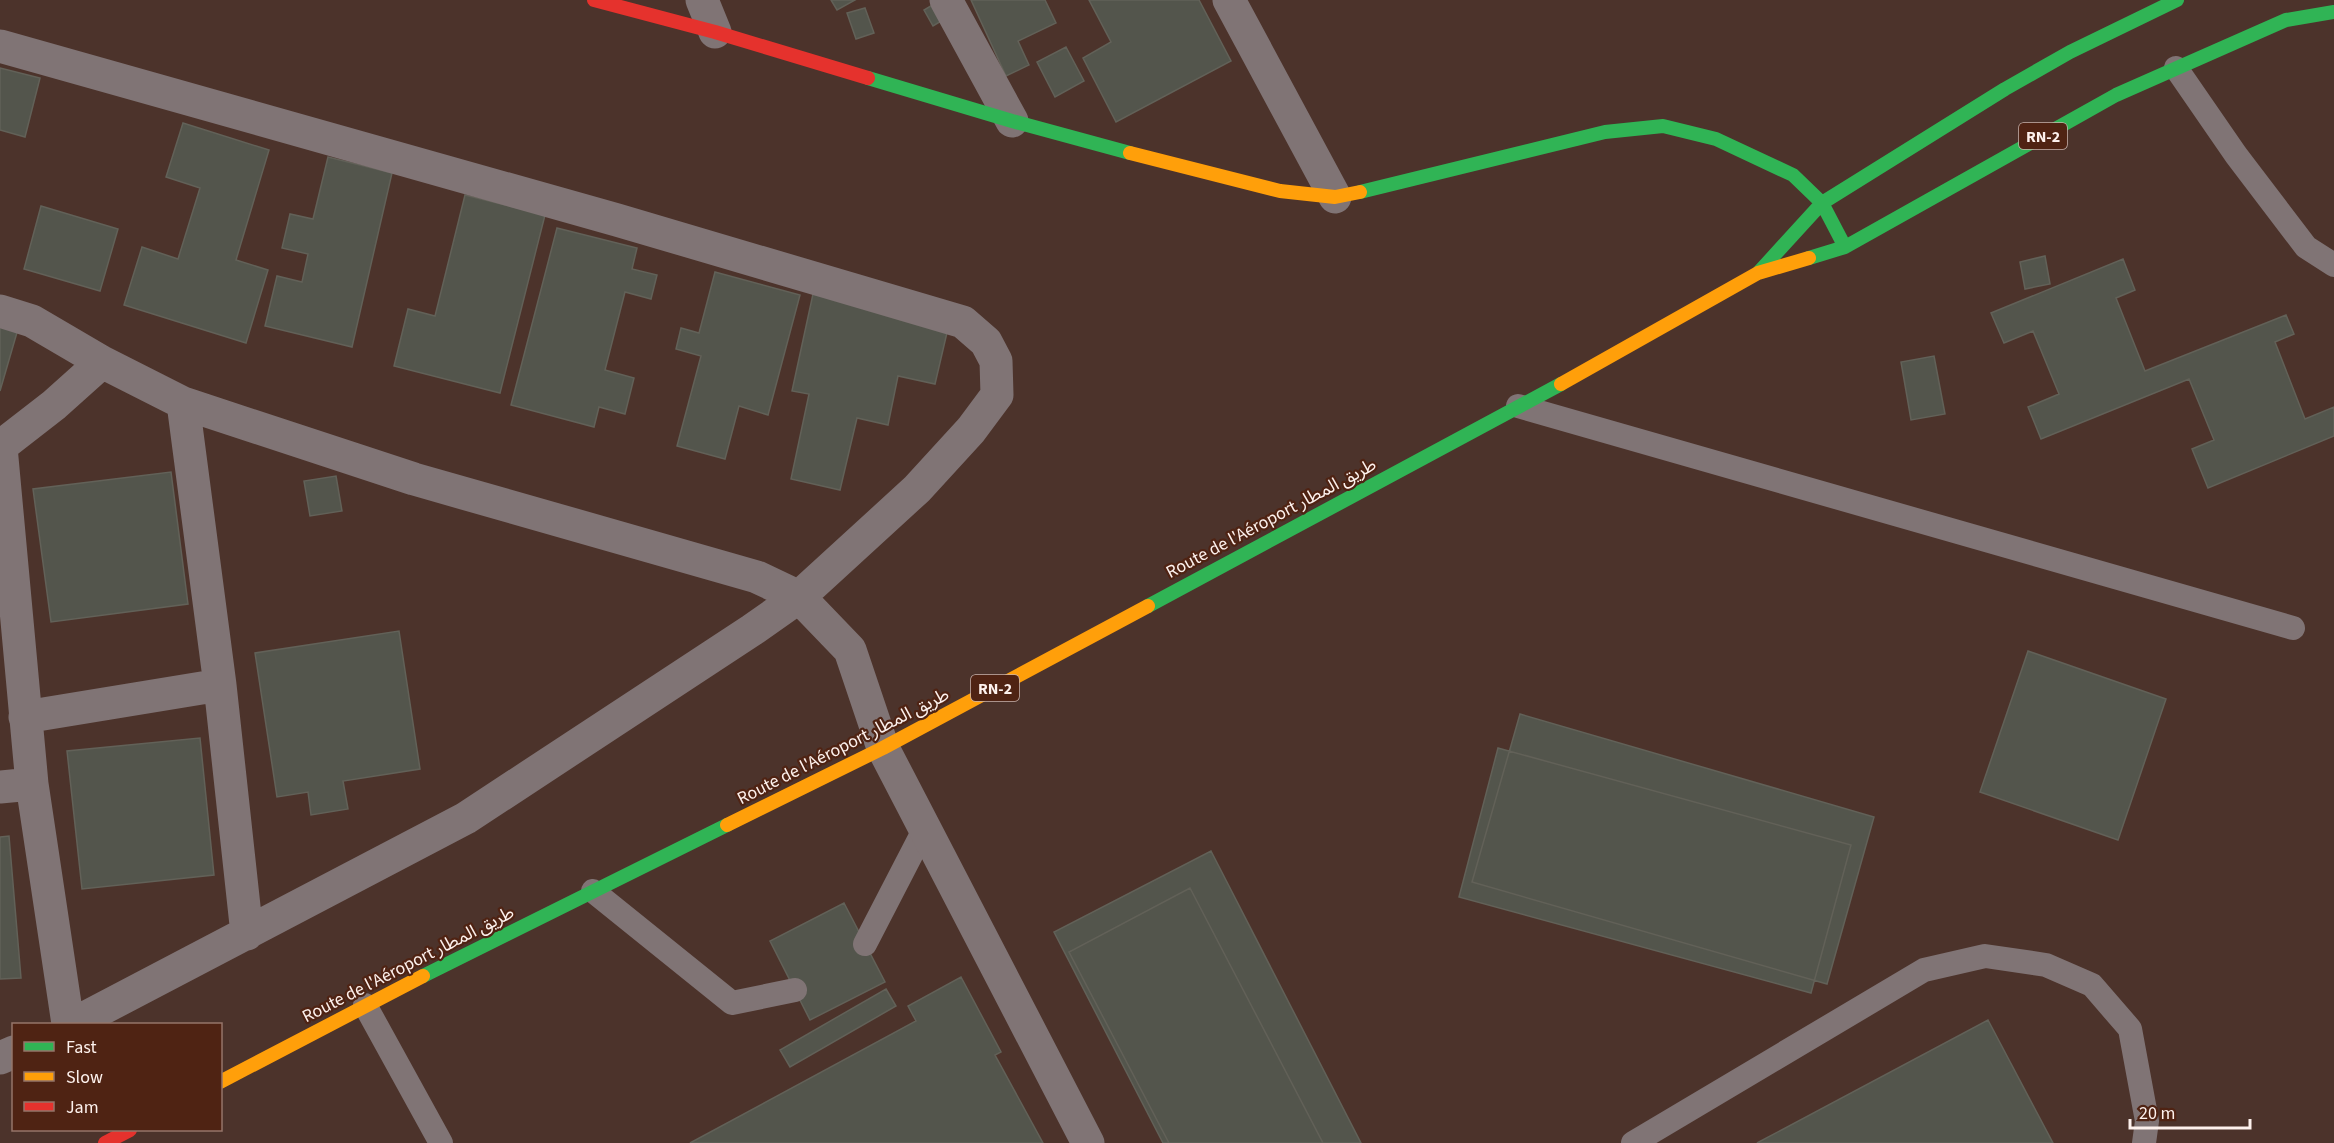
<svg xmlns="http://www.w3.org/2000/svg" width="2334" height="1143" font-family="'Source Sans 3','Noto Sans Arabic',sans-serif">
<rect width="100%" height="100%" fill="#4c332b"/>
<!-- building -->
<path fill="#53554c" stroke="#626158" stroke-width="1.5" d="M831 0H855L837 10Z
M971 0H1045L1056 23 1018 41 1029 65 1006 76Z
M1089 0H1199L1231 61 1116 122 1083 58 1111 42Z
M939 1 948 17 933 26 924 10Z
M865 8 874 33 856 39 847 13Z
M1066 47 1084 81 1055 97 1037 62Z
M0 68 40 78 25 137 0 130Z
M183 123 269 150 236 260 268 270 246 343 124 305 142 247 178 259 200 188 166 177Z
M328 157 392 173 352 347 265 326 277 276 302 282 308 254 282 248 290 214 313 219Z
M465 195 545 215 500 393 394 366 408 309 435 316Z
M41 206 118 229 100 291 24 269Z
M557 228 637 248 632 269 657 275 651 299 625 292 605 370 634 378 625 414 599 407 594 427 511 405Z
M2045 256 2050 284 2025 289 2020 262Z
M2123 259 2135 290 2116 298 2145 371 2286 315 2294 334 2275 342 2305 419 2334 407V436L2208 488 2192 449 2214 440 2189 379 2041 439 2028 407 2059 394 2033 331 2004 343 1991 313Z
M715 272 800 295 768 415 739 406 725 459 677 446 701 356 676 349 681 328 699 333Z
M813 294 949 324 935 384 898 376 888 425 857 418 840 490 791 479 809 394 792 391Z
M0 324 18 329 0 391Z
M1934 356 1945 414 1911 420 1901 362Z
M171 472 188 604 51 622 33 489Z
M336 476 342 511 310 516 304 481Z
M399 631 420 769 343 781 348 809 311 815 308 792 277 797 255 653Z
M2028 651 2166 699 2118 840 1980 792Z
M1520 714 1874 817 1827 984 1472 882Z
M200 738 214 875 82 889 67 751Z
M1498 748 1851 845 1811 993 1459 897Z
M9 836 21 978 0 979V837Z
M1211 851 1361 1143H1163L1054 932Z
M1190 888 1323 1143H1169L1069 952Z
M844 903 885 982 810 1020 770 941Z
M961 977 1001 1052 995 1055 1043 1143H690L916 1021 908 1006Z
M886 989 896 1006 790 1067 780 1050Z
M1988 1020 2053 1143H1757Z"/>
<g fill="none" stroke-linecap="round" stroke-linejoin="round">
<!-- lane -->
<path stroke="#807475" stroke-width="24" d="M2176 68 2236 155 2306 247 2334 265
M1518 406 2293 628
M593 891 732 1003 795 990
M865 944 925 828
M365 1005 441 1143
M1633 1143 1924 970 1985 956 2046 965 2092 985 2130 1029 2147 1121 2144 1143"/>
<!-- street -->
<path stroke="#807475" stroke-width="33" d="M702 0 715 32
M946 0 1012 121
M1229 0 1335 197
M0 46 617 220 963 322 986 342 996 361 997 395 971 430 917 489 799 597 752 630 466 818 73 1024
M0 311 32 321 102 362 183 403 414 479 757 577 799 597 850 650 883 748 1088 1143
M183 403 220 685 247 934
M0 447 54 405 102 362
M1 447 32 784 68 1024
M25 717 220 685
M0 787 32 784
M0 1058 14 1052"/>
<!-- fast -->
<path stroke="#30b455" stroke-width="14" d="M868 78 1012 121 1130 153
M1360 192 1605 132 1663 126 1716 139 1793 175 1822 203 1845 247
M1809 258 1845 247 2116 95 2286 20 2334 12
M1759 272 1822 203 2005 89 2070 52 2177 0
M1148 606 1561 384
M423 976 727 825"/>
<!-- slow -->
<path stroke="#ff9f0a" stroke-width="14" d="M1130 153 1280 191 1335 197 1360 192
M1561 384 1758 273 1809 258
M727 825 883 748 1148 606
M220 1082 423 976"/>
<!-- jam -->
<path stroke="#e5322d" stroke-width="14" d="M594 0 715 32 868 78
M105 1143 130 1130"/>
</g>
<g text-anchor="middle" stroke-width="4.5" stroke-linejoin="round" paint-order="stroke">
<!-- shield labels -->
<g fill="#4f2313" stroke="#c9b3ac" stroke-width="1.5">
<rect x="2019" y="123" width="48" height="26" rx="4.5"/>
<rect x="971" y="675" width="48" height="26" rx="4.5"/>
</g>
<g font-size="16" font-weight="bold" fill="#fdf1ed">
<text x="2043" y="142">RN-2</text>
<text x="995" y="694">RN-2</text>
</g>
<!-- street labels -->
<g font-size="18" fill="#fdf1ed" stroke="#4f2313">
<text transform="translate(1271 518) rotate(-28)" y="6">Route de l'Aéroport طريق المطار</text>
<text transform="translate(843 746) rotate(-27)" y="6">Route de l'Aéroport طريق المطار</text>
<text transform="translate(408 964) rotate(-27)" y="6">Route de l'Aéroport طريق المطار</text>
</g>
</g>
<!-- legend -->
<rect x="12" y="1023" width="210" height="108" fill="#4f2313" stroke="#95756a" stroke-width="1.5"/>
<rect x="24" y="1042" width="30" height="9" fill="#30b455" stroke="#95756a" stroke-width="1.5"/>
<text x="66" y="1053" font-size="18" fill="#fdf1ed">Fast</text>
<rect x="24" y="1072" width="30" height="9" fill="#ff9f0a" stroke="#95756a" stroke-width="1.5"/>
<text x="66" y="1083" font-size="18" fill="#fdf1ed">Slow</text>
<rect x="24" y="1102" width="30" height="9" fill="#e5322d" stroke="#95756a" stroke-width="1.5"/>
<text x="66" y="1113" font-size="18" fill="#fdf1ed">Jam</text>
<!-- scale -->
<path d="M2130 1119v9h120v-9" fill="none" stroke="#fdf1ed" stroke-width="3"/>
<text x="2139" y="1119" font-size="18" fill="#fdf1ed" stroke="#4f2313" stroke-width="4.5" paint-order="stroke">20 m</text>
</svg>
